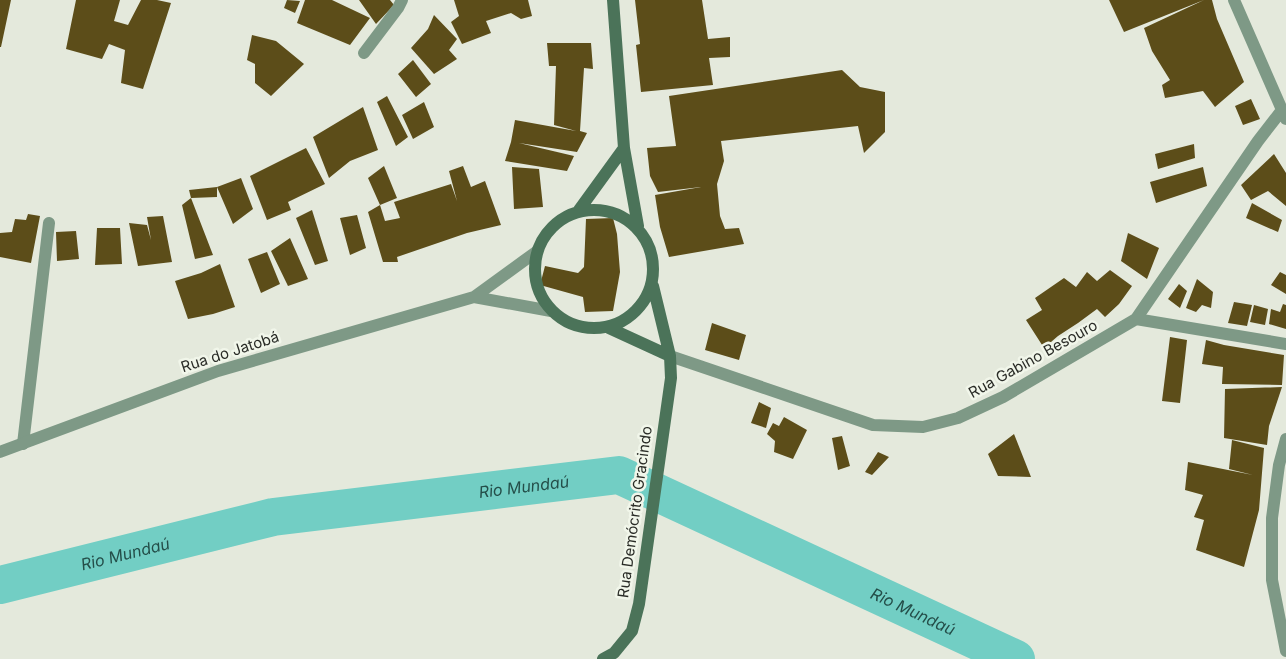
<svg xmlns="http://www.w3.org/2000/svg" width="1286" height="659" font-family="Inter,sans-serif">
<rect width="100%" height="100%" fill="#e4e9dc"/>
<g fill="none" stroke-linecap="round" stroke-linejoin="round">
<!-- river -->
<path stroke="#72cec4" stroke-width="38" id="s1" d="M0 585 273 517 619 475 1016 659"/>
</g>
<!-- building -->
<path fill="#5c4d19" d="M0 0H11L1 47H0Z
M76 0H120L114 21 128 25 141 0H157L171 3 143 89 121 83 125 50 109 44 102 59 66 49Z
M287 0 300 1 295 13 284 8Z
M305 0H332L370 18 350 45 297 23Z
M359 0H390L394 5 376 24Z
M454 0H528L532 16 521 19 511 13 486 21 491 33 462 44 451 22 459 16Z
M635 0H702L708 39 730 37V57L709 58 713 85 641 92 636 45 640 44Z
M1109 0H1204L1124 32Z
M1204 0H1212L1217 19 1244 82 1215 107 1203 91 1165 98 1162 85 1170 80 1152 51 1144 28Z
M434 15 457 39 449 50 457 59 434 74 411 48 428 29Z
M252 35 276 41 304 64 271 96 255 83V64L247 60Z
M547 43H591L593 69 584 68 580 131 587 133 577 152 519 143 574 156 567 171 505 161 511 142 515 120 576 131 554 125 556 66H549Z
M413 60 431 84 416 97 398 74Z
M842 70 860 87 885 92V132L864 153 858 126 721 141 724 161 717 184 720 216 725 229 739 228 744 244 669 257 660 227 655 195 701 187 658 192 650 176 647 148 676 146 669 96Z
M387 96 408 137 396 146 377 102Z
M1251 99 1260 119 1243 125 1235 106Z
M424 102 434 127 413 139 402 115Z
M363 107 378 150 350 161 329 178 313 137Z
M1194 144 1195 158 1158 169 1155 154Z
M306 148 325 184 288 202 291 210 267 220 250 176Z
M1274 154 1286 173V206L1268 191 1251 200 1241 185Z
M384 166 397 198 380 205 385 221 400 218 394 202 451 184 457 201 449 171 463 166 471 187 485 181 501 225 467 233 397 257 398 262H383L368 212 380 205 368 178Z
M512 167 539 169 543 207 514 209Z
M1203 167 1207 186 1156 203 1150 182Z
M241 178 253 209 233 224 217 187Z
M217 187V197L191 198 189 190Z
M191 198 213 255 195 259 182 205Z
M1252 203 1282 220 1278 232 1246 218Z
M312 210 328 261 315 265 296 218Z
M28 214 40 216 31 263 0 257V233L12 232 15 219 26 220Z
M357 215 366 248 350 255 340 218Z
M163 216 172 262 138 266 129 223 147 225 151 240 147 217Z
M613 218 617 234 620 272 613 311 585 312 583 297 540 285 545 266 578 273 584 267 586 219Z
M97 228H120L122 264 95 265Z
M76 231 79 259 57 261 56 232Z
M1128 233 1159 248 1147 279 1121 261Z
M290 238 308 279 288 286 271 251Z
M267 252 280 284 261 293 248 259Z
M220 264 235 307 213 314 188 319 175 281 201 273Z
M1110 270 1132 286 1119 304 1105 317 1097 309 1078 323 1058 336 1044 348 1026 320 1042 310 1035 298 1064 278 1076 287 1087 272 1097 281Z
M1280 272 1286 275V294L1271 285Z
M1197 279 1213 292 1211 308 1202 305 1196 312 1186 308Z
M1179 284 1187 291 1180 308 1168 299Z
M1234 302 1252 305 1247 326 1228 323Z
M1283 304 1286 305V329L1269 324 1271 309 1280 312Z
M1254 305 1268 309 1265 325 1250 322Z
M712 323 746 335 739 360 705 350Z
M1170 337 1187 340 1180 403 1162 401Z
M1206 340 1224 345 1284 355 1282 385 1222 384 1223 367 1202 364Z
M1282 387 1269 426 1267 445 1224 438 1225 389Z
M759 402 771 408 766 428 751 423Z
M784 417 807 430 793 459 774 452 775 441 767 434 773 423 779 426Z
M1014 434 1031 477 998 476 988 454Z
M842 436 850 466 838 470 832 438Z
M1232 440 1264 448 1259 510 1244 567 1196 550 1204 520 1194 517 1203 495 1185 490 1188 462 1253 475 1229 469Z
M878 452 889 457 872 475 865 472Z"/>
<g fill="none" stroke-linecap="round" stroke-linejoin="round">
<!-- minor -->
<path stroke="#7e9986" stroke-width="12" d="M1234 0 1286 119
M364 53 398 8 402 0
M1136 319 1286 344
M670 356 873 425 923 427 958 418 1003 397 1136 319 1258 141 1282 110
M1286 439 1279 465 1272 518V580L1286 651
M23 444 49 223"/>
<!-- tertiary -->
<path stroke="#7e9986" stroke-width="12" d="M474 297 551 311
M0 452 218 371 474 297 536 252"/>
<!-- secondary -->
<path stroke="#4b7359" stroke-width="12" d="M613 0 624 148 638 226
M535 269a59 59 0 1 1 118 0a59 59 0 1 1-118 0Z
M579 210 624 148
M609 328 670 356
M603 659 614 653 632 631 639 604 671 378 670 356 653 286"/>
</g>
<g text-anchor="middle" stroke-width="5" stroke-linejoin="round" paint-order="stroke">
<!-- street labels -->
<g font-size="15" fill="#2a2c27" stroke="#f1f6ea">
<text transform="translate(230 352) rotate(-18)" y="5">Rua do Jatobá</text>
<text transform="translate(1033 359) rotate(-29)" y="5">Rua Gabino Besouro</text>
<text transform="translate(635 512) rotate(-82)" y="5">Rua Demócrito Gracindo</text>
</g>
<!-- water labels -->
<g font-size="16" font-style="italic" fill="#244e49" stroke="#f1f6ea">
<text dy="6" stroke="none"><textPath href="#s1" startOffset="534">Rio Mundaú</textPath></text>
<text dy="6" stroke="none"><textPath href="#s1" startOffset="129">Rio Mundaú</textPath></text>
<text dy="6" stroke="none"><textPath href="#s1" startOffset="954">Rio Mundaú</textPath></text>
</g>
</g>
</svg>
